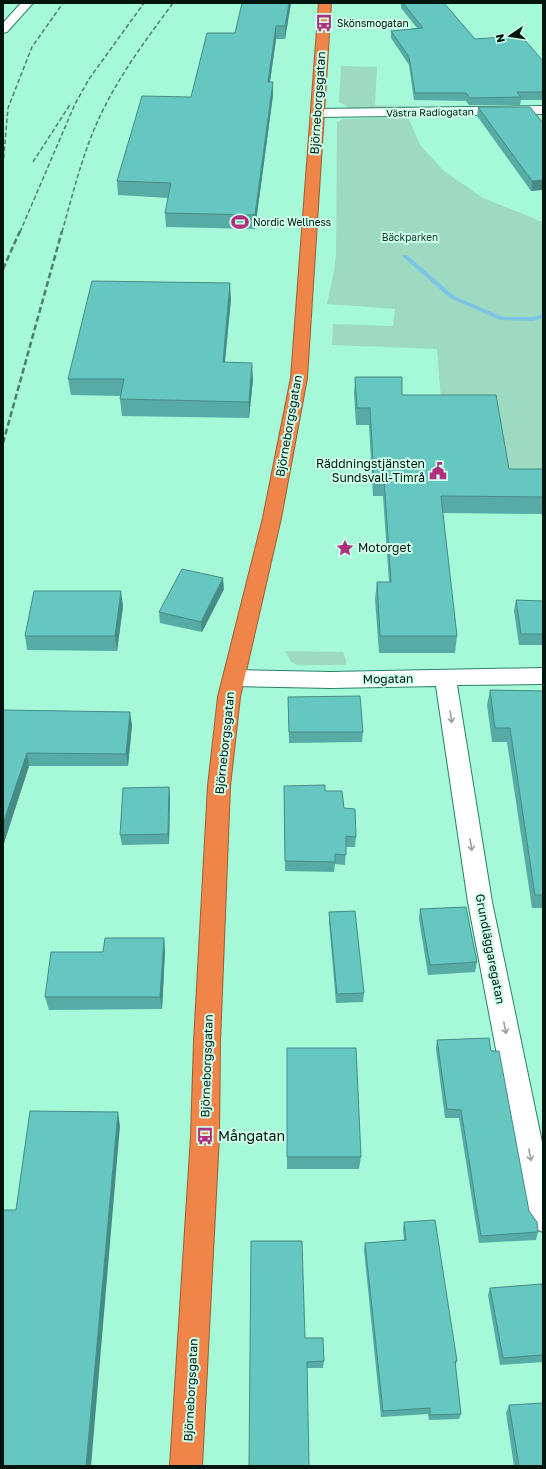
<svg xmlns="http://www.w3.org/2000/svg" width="546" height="1469" font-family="'Golos Text',sans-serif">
<rect width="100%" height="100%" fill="#a5f9d9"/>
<!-- green -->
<path fill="#9ed9c1" d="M341 66 377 67 375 105 452 108 351 109 339 102Z
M408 117 420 145 444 171 483 198 543 222V486L408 485 442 412 437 349 332 345 333 324 393 326 395 309 327 304 334 271 336 254 337 122 343 119Z
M285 651 343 652 346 660V665H297L291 662Z"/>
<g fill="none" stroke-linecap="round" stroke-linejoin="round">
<!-- stream -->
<path fill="#7bc4e4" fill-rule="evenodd" d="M403 255H407L454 296 503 317H533L543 314V318L533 321 500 320 450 298 403 257Z"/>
<!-- street casing -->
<g stroke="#2a8266" stroke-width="2">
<path id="street" d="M543 106V114L317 117 313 116 311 113 313 110 317 109Z
M543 668V684L457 685 492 902 543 1147V1232L533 1228 528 1218 468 902 436 686 331 688 234 686 227 683 223 678 227 673 234 670 331 672Z"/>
</g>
<!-- secondary casing -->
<g stroke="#2a8266" stroke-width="2">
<path id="secondary" d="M21 3H33L7 32 3 33V23Z"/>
</g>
<!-- highway casing -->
<g stroke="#9b5e34" stroke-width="2">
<path id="highway" d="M319 3H331L307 378 281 518 240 697 230 786 220 1042 219 1136 202 1466H170L191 1136 194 1042 208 786 218 697 263 518 291 378Z"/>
</g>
<!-- street -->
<use href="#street" fill="#fff" fill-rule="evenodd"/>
<!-- secondary -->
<use href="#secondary" fill="#fff" fill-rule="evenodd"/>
<!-- highway -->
<use href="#highway" fill="#ef8549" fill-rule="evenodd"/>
<!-- rail-far1 -->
<path stroke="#4d7f6c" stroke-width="1.5" stroke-dasharray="4.5 2.5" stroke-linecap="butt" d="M33 162 71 103
M3 165 8 108 32 47 63 3
M20 232 75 104 89 79 144 3
M62 232C74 190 84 147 104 108 123 70 148 37 173 3"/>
<!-- rail -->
<path stroke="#4d7f6c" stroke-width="2.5" stroke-dasharray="6 3" stroke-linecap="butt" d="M3 269 20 231
M3 443 62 231"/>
</g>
<!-- wall -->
<path fill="#57aba4" d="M291 3 285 39H276L270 82 273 95 255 229 166 227 165 213 168 198 118 195 117 181 191 97 235 33Z
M400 3H444L475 39 543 61V100H521L520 105H469L466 101 414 100 409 65 391 38V31L417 28 401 8V5Z
M478 107 543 123 531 191 477 116Z
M231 299 225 362 253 379 249 418 122 416 120 399 121 396 71 395 68 379Z
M355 377 402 395 509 469H543V514L443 513 457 636 455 653H379L375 599 377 582H389L383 496H373L369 425H356L354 394Z
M224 589 202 632 160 623 159 612Z
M516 600 543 601V645H519L514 611Z
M123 606 117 651 27 650 25 636Z
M490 690 543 691V908H532L507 742H492L487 705Z
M288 697 363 732 362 742 289 743Z
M3 710 132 725 128 766H29L3 846Z
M284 786 325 791 344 808 356 837 355 847H346L345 865 335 864 334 872 285 871Z
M169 787 170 797 169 844 122 845 120 835Z
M420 909 477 962 475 972 428 975 419 919Z
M329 912 364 993 363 1002 336 1003 329 922Z
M164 938 165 952 162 1009 49 1010 45 997Z
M437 1040 491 1051 529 1211 538 1232 536 1240 479 1243 459 1118H445L436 1049Z
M287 1048 361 1157 359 1169H287Z
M404 1222 457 1361 455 1367 461 1414 459 1419 429 1420 428 1414 381 1417 364 1250 365 1243 404 1240 403 1229Z
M490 1288 543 1290V1362L500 1365 488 1295Z
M305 1338 324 1361 323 1368H307Z
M509 1405 543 1466H514L506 1413Z"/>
<!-- shaded-wall -->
<path fill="#478b86" d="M289 3H291L285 39V26Z
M276 26V39L268 95V82Z
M273 82V95L255 229V215Z
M543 180V190L531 191 532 181Z
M230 283 231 299 223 379V362Z
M252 363 253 379 249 418V402Z
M223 578 224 589 202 632 201 622Z
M121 591 123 606 117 651 115 636Z
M130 712 132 725 128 766 126 754Z
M27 753 29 766 3 846V824Z
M169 787 170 797 169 844 168 834Z
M164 938 165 952 162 1009 160 997Z
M118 1112 120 1126 91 1466H86Z"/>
<!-- building -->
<path fill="#65c7bf" stroke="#478b86" d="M242 3H289L285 26H276L268 82H273L255 215 165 213 171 183 117 181 142 96 191 97 207 33H235Z
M403 3H444L475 39 519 36 522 39H524L543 61V92H517L521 97 470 98 466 93H415L409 57 391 31 423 28Z
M478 107H530L543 123V180L532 181Z
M92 281 230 283 223 362 252 363 249 402 120 399 124 379H68Z
M355 377H402V395H496L509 469H543V497L441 496 457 636H380L377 582H391L384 479 374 480 370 408H357Z
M182 569 223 578 201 622 159 612Z
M34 591H121L115 636H25Z
M516 600 543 601V634H521Z
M490 690 543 691V895H535L510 728H495Z
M360 696 363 732H289L288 697Z
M3 710 130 712 126 754 27 753 3 824Z
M325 785V791H342L344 808 355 809 356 837 346 836V855L335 854V862L285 861 284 786Z
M169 787 168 834 120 835 123 788Z
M466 907 477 962 430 965 420 909Z
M355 911 364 993 337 994 329 912Z
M105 938H164L160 997H45L51 952H103Z
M489 1038 491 1051H499L529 1211 537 1222 538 1232 481 1236 461 1110 447 1109 437 1040Z
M287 1048H356L361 1157H287Z
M30 1111 118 1112 86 1466H3V1210H16Z
M435 1220 457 1361H455L461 1414 430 1415V1408L383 1411 365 1243 406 1240 404 1222Z
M251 1241H302L305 1338H323L324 1361 307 1362 309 1466H249Z
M542 1284 543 1290V1355L503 1358 490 1288Z
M543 1403V1466H519L509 1405Z"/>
<!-- one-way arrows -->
<defs><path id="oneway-shaft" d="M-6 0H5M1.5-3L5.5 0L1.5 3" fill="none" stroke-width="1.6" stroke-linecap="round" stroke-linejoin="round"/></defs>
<g stroke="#99a19e">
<use href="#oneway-shaft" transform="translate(451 717) rotate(81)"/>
<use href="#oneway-shaft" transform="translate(471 845) rotate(81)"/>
<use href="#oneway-shaft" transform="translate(505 1028) rotate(79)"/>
<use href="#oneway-shaft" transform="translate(530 1155) rotate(79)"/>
</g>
<!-- icons -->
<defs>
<g id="bus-bare" transform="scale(1.38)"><path d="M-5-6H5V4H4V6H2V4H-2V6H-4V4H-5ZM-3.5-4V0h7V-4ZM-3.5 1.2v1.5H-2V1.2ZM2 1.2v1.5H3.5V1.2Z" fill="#b0307d" stroke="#ceffeb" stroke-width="2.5" paint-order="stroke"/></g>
<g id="stadium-bare" transform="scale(1.38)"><path d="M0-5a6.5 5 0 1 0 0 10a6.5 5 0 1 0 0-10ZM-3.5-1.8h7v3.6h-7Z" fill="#b0307d" stroke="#ceffeb" stroke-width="2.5" paint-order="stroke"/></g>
<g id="civic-bare" transform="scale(1.38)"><path d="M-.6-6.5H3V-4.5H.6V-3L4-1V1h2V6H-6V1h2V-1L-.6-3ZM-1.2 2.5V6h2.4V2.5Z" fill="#b0307d" stroke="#ceffeb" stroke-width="2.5" paint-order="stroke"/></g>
<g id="sight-bare" transform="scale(1.38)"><path d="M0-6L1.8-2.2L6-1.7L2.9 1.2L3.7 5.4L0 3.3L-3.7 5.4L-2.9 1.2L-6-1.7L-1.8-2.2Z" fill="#b0307d" stroke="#ceffeb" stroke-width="2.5" paint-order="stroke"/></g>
</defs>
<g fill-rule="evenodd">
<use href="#bus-bare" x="324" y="23"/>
<use href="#stadium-bare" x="240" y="222"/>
<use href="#civic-bare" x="438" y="471"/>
<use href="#sight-bare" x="345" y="548"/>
<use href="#bus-bare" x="205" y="1136"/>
</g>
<g text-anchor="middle" stroke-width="4" stroke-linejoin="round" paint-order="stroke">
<!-- far-poi labels -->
<g font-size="10" fill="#00150d" stroke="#ceffeb" text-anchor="start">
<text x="337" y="27">Skönsmogatan</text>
<text x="253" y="226">Nordic Wellness</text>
</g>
<!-- far-street labels -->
<g font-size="10" fill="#00150d" stroke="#ceffeb">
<text transform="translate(430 112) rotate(-1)" y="4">Västra Radiogatan</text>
</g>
<!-- far-park labels -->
<g font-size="10" fill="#14372b" stroke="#ceffeb">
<text x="410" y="241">Bäckparken</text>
</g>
<!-- street labels -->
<g font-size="12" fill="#00150d" stroke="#ceffeb">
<text transform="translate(318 103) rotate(-86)" y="4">Björneborgsgatan</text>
<text transform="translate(289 426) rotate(-80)" y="4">Björneborgsgatan</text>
<text transform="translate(388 679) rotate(-1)" y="4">Mogatan</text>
<text transform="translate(225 743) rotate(-84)" y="4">Björneborgsgatan</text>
<text transform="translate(490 949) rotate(79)" y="4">Grundläggaregatan</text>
<text transform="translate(207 1066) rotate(-88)" y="4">Björneborgsgatan</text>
<text transform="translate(191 1390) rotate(-87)" y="4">Björneborgsgatan</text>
</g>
<!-- poi labels -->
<g font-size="12" fill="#00150d" stroke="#ceffeb" text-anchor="end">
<text x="425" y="468">Räddningstjänsten<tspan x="425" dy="14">Sundsvall-Timrå</tspan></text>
<text x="358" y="552" text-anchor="start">Motorget</text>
</g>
<!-- near-poi labels -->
<g font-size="14" fill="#00150d" stroke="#ceffeb" text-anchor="start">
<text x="218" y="1141">Mångatan</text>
</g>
</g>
<!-- border -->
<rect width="546" height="1469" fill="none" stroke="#00150d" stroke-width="8"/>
<!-- north arrow -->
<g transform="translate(510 36) rotate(257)" stroke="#ceffeb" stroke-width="3" paint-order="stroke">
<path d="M0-3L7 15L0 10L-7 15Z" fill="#00150d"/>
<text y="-6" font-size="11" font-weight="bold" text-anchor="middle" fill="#00150d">N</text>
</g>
</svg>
